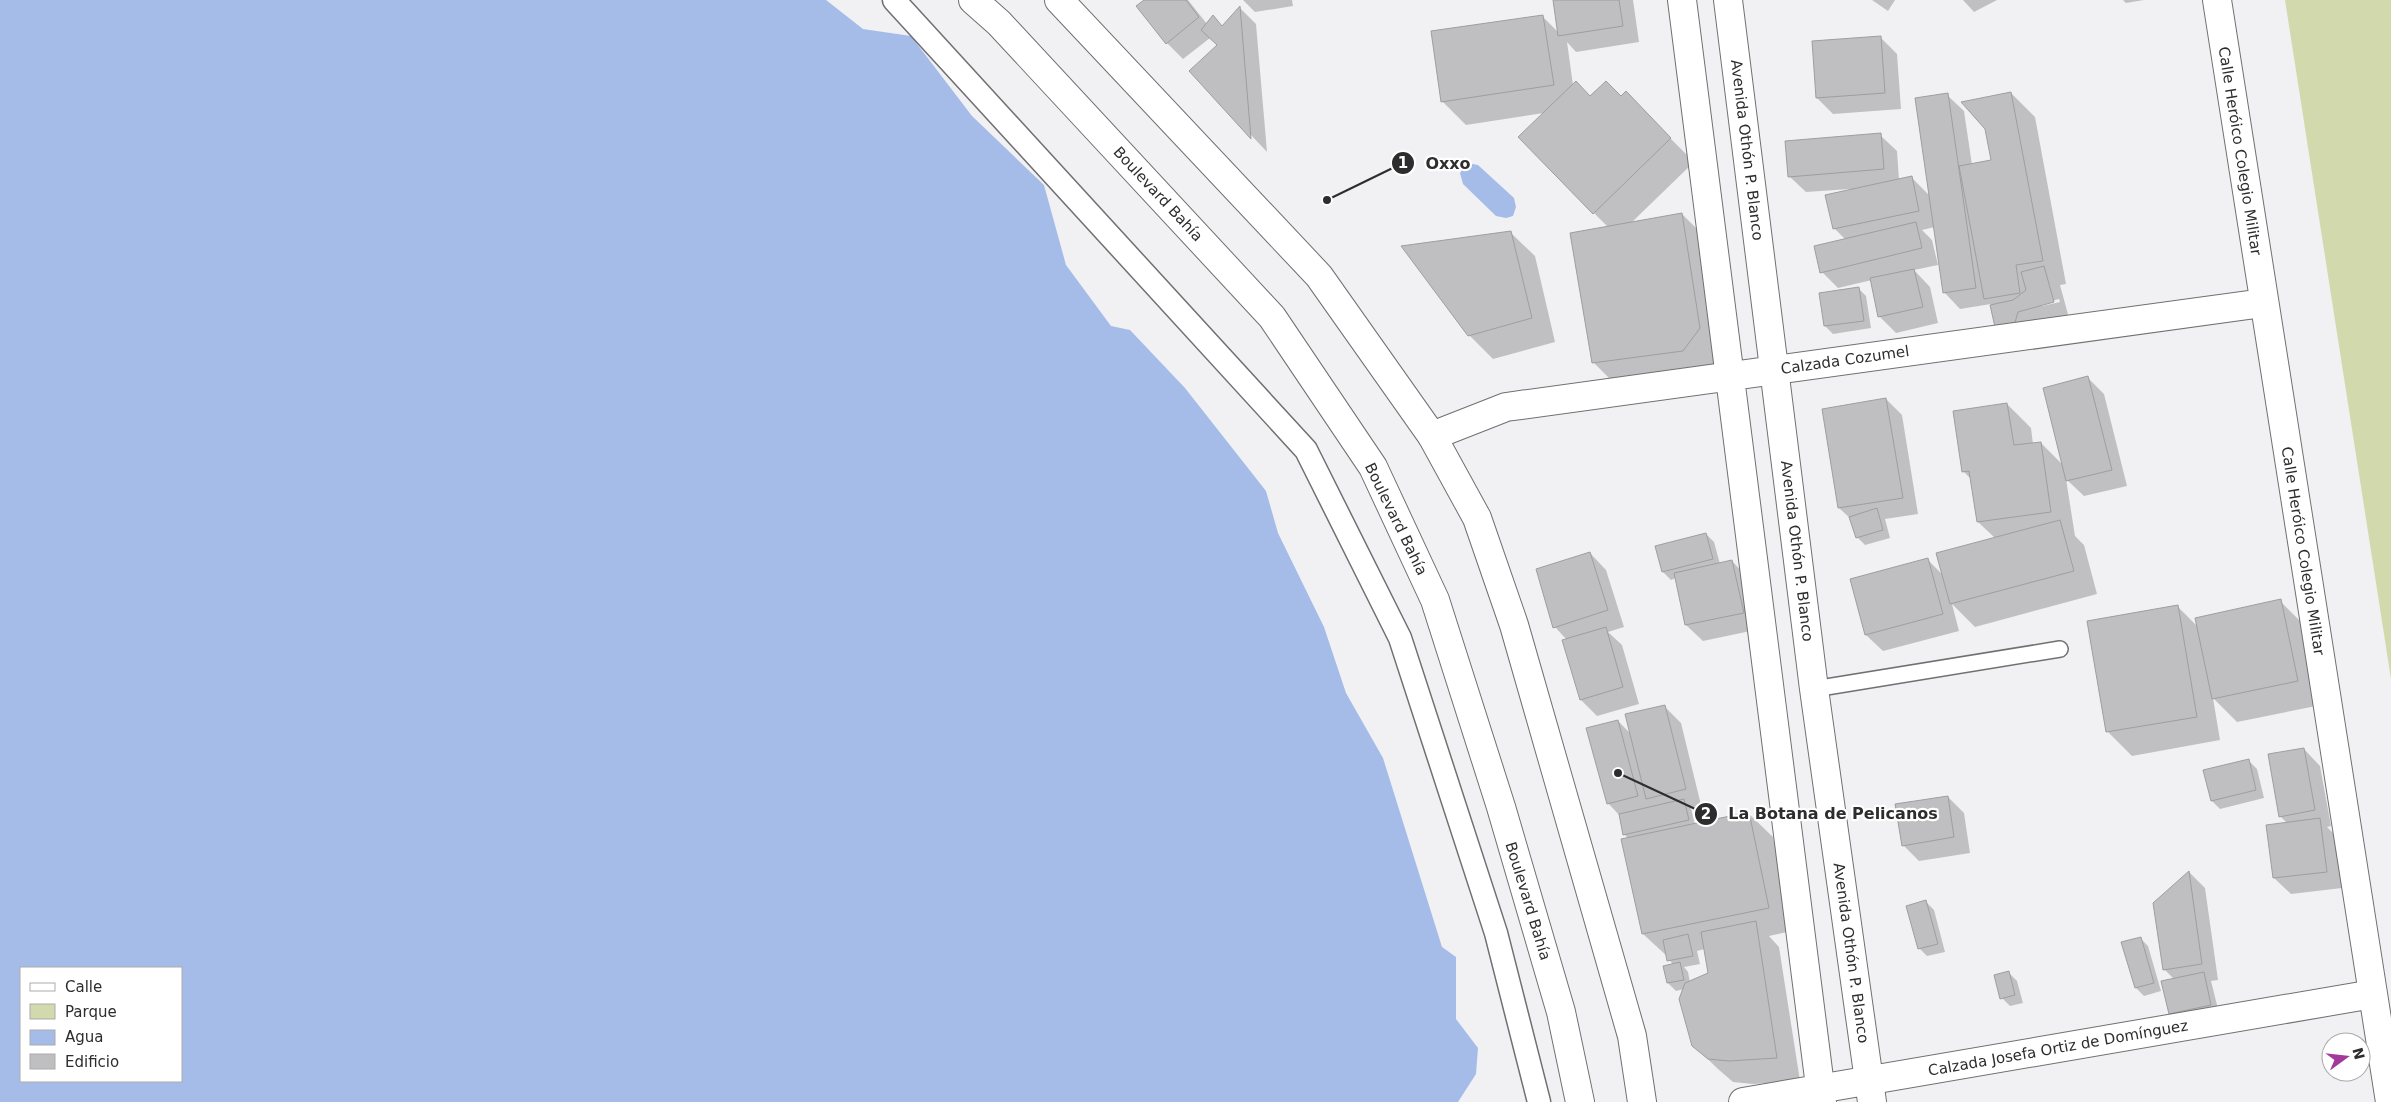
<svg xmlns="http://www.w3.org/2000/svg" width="2391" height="1102" font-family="'DejaVu Sans',sans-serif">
<rect width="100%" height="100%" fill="#f1f1f4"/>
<!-- green -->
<path fill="#d2daad" d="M2285 0H2391V679Z"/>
<!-- water -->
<path fill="#a5bce9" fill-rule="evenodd" d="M0 0H826L863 29 911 36 972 116 1044 185 1066 265 1111 326 1130 330 1185 388 1266 491 1278 533 1324 627 1346 693 1383 758 1442 947 1456 957V1019L1478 1048 1476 1074 1458 1102H0ZM21 968H181V1081H21Z
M1467 163 1478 165 1514 198 1516 207 1513 216 1506 218 1496 216 1463 184 1460 173Z"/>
<!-- shadow -->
<path fill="#0003" fill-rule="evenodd" d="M1146 0H1188L1207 24 1223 27 1240 8 1256 24 1267 152 1191 71 1218 46 1210 38 1183 59 1167 43Z
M1243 0H1292L1293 6 1255 12Z
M1554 0H1633L1639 42 1576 52 1567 42 1573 85 1591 97 1621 98 1649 117 1694 162 1631 223 1682 214 1706 238 1723 352 1707 375 1617 386 1593 362 1608 227 1594 213 1544 113 1466 125 1442 101 1542 16 1559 33Z
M1872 0H1895L1888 11Z
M1963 0H1997L1974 12Z
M2123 0H2144L2126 3Z
M1881 38 1897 54 1901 109 1833 114 1817 98Z
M2011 93 2035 117 2066 284 2060 285 2069 318 1996 326 1991 304 1960 309 1944 292 1935 227 1922 230 1932 240 1938 265 1914 270 1930 287 1938 323 1896 333 1879 316 1872 280 1838 288 1822 272 1846 240 1834 228 1850 189 1806 192 1789 176 1880 135 1897 151 1899 180 1912 178 1930 196 1947 95 1964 111 1972 165 1992 161ZM2059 299 2060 302 2042 306V304Z
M1511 233 1535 256 1555 342 1493 359 1469 335Z
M1858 288 1866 296 1871 328 1833 334 1825 326Z
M2088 378 2104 394 2127 486 2084 496 2066 479 2075 536 2084 545 2097 594 1975 627 1952 604 1959 631 1883 651 1866 635 1928 560 1943 575 1995 538 1978 522 1972 480 1963 471 2007 404 2031 428 2033 444 2041 443 2064 466Z
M1886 399 1902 415 1918 514 1885 519 1890 538 1865 545 1857 537 1852 520 1839 508Z
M1706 534 1714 542 1720 564 1732 561 1748 578 1760 629 1703 641 1686 625 1676 578 1671 580 1663 572 1657 547Z
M1590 553 1606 570 1624 627 1608 632 1622 645 1639 704 1597 716 1581 700 1567 640 1555 627Z
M2280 601 2304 625 2321 705 2237 722 2213 698 2220 740 2132 756 2108 732 2178 607 2199 628Z
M1664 706 1681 723 1701 805 1691 808 1695 825 1749 814 1773 837 1792 931 1769 936 1779 947 1800 1081 1753 1084 1733 1082 1718 1069 1693 1045 1684 989 1676 991 1668 983 1673 965 1668 957 1643 934 1629 839 1624 834 1620 816 1608 803 1618 721 1632 735ZM1705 949 1709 974 1690 982 1688 972 1684 967 1700 964 1697 951Z
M2304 749 2320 766 2331 826 2327 827 2336 836 2342 888 2291 894 2274 878 2268 826 2288 824 2280 816Z
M2249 761 2257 769 2264 798 2220 809 2212 801Z
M1948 797 1964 813 1970 853 1919 861 1903 845Z
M2189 872 2205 888 2218 980 2211 981 2219 1013 2178 1021 2170 1013 2175 980 2164 969Z
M1926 902 1934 910 1945 952 1927 956 1919 948Z
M2140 938 2148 946 2161 991 2144 996 2136 988 2123 943Z
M2009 973 2017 981 2023 1003 2010 1006 2002 998Z"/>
<!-- building -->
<path fill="#bfbfc2" stroke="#9e9da0" d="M1144 0H1186L1199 17 1166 44 1136 6Z
M1553 0H1619L1623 26 1558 36Z
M1240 6 1251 139 1189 71 1217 45 1201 30 1213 15 1222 26Z
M1543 15 1554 85 1441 102 1431 31Z
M1881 36 1885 93 1816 98 1812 41Z
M1576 81 1590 96 1606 81 1621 96 1626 91 1671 138 1593 214 1518 137Z
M2011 92 2043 261 2016 265 2020 293 1984 299 1959 166 1991 160 1985 129 1961 102Z
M1948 93 1976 288 1943 293 1915 98Z
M1881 133 1884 169 1788 177 1785 141Z
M1912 176 1919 211 1833 229 1825 195Z
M1682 213 1700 328 1683 351 1592 363 1570 233Z
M1916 222 1922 248 1820 273 1814 246Z
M1511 231 1532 318 1468 336 1401 246Z
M2044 266 2054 302 2018 312 2014 326 1995 327 1990 305 2013 300 2026 290 2021 272Z
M1914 269 1923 307 1878 317 1870 278Z
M1859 287 1864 321 1824 326 1819 293Z
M2088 376 2112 470 2066 481 2043 388Z
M1886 398 1903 498 1838 508 1822 409Z
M2007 403 2014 445 2041 442 2051 512 1977 522 1969 471 1962 472 1953 411Z
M1877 508 1883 530 1856 538 1849 517Z
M2060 520 2074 571 1950 604 1936 553Z
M1706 533 1713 559 1662 572 1655 546Z
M1590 552 1608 610 1553 628 1536 569Z
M1928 558 1943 614 1865 635 1850 579Z
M1732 560 1744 613 1685 625 1674 573Z
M2281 599 2298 681 2212 699 2195 618Z
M2178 605 2197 717 2106 732 2087 621Z
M1606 627 1623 687 1580 700 1562 640Z
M1665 705 1686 789 1646 799 1625 714Z
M1618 720 1638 796 1607 804 1586 728Z
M2304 748 2315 810 2279 817 2268 754Z
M2249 759 2256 790 2211 801 2203 770Z
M1948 796 1954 837 1902 846 1895 804Z
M1684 799 1689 820 1623 835 1619 814Z
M1749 812 1769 908 1642 934 1621 839Z
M2320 818 2327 872 2273 878 2266 825Z
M2189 871 2202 964 2163 970 2153 903Z
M1926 900 1938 944 1918 949 1906 906Z
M1756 921 1777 1058 1729 1061 1708 1059 1692 1046 1679 999 1685 983 1708 973 1701 932Z
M1688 934 1693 956 1667 961 1663 940Z
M2141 937 2154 983 2135 988 2121 942Z
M1680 962 1684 980 1667 983 1663 966Z
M2009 971 2015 995 2000 999 1994 975Z
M2204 972 2211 1005 2169 1014 2161 981Z"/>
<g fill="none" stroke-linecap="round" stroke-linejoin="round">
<!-- service casing -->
<g stroke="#706f72" stroke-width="18">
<path id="service" d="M1814 689 2060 649"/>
</g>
<!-- pedestrian casing -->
<g stroke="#706f72" stroke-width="25">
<path id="pedestrian" d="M894 0 1306 450 1400 638 1496 933 1539 1102"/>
</g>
<!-- minor casing -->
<g stroke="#706f72" stroke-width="30">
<path id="minor" d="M1682 0 1822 1102
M1728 0 1814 689 1872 1102
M2217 0 2390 1102
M1432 436 1506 407 2263 303
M1743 1102 2373 994"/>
</g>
<!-- secondary casing -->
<g stroke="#706f72" stroke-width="30">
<path id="secondary" d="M973 0 999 23 1272 317 1373 467 1435 600 1501 807 1561 1012 1580 1102
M1059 0 1319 276 1432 436 1477 518 1514 625 1632 1036 1642 1102"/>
</g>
<!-- service -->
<use href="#service" stroke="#fff" stroke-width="15"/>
<!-- pedestrian -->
<use href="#pedestrian" stroke="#fff" stroke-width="22"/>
<!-- minor -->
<use href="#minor" stroke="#fff" stroke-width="28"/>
<!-- secondary -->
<use href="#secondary" stroke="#fff" stroke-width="28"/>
</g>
<g text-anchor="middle" stroke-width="4.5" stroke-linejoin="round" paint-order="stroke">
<!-- street labels -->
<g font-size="15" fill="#2d2d2e" stroke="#fff">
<text transform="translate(1747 150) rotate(83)" y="5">Avenida Othón P. Blanco</text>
<text transform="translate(2240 151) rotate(81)" y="5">Calle Heróico Colegio Militar</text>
<text transform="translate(1158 194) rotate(47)" y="5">Boulevard Bahía</text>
<text transform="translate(1845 360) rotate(-8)" y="5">Calzada Cozumel</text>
<text transform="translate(1396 519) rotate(64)" y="5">Boulevard Bahía</text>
<text transform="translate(1797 551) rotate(83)" y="5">Avenida Othón P. Blanco</text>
<text transform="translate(2303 551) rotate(81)" y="5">Calle Heróico Colegio Militar</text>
<text transform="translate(1528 901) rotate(73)" y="5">Boulevard Bahía</text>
<text transform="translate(1851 953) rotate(82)" y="5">Avenida Othón P. Blanco</text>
<text transform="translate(2058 1048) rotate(-10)" y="5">Calzada Josefa Ortiz de Domínguez</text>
</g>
</g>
<!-- callouts -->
<path fill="none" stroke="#2d2d2e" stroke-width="2" d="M1327 200L1403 163M1618 773L1706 814"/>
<g fill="#2d2d2e" stroke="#fff" stroke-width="2">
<circle cx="1327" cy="200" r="5"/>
<circle cx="1618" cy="773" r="5"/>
<circle cx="1403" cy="163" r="12"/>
<circle cx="1706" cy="814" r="12"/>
</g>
<g font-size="15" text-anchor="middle" font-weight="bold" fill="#fff">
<text x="1403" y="168">1</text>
<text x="1706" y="819">2</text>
</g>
<g font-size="16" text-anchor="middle" font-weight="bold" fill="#2d2d2e" stroke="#fff" stroke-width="4.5" stroke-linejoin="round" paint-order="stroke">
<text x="1448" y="169">Oxxo</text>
<text x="1833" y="819">La Botana de Pelicanos</text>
</g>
<!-- legend -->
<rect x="20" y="967" width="162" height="115" fill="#ffffff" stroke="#ababab"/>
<rect x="30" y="983" width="25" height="8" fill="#ffffff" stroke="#ababab"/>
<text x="65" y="992" font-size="15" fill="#2d2d2e">Calle</text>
<rect x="30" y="1004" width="25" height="15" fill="#d2daad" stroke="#ababab"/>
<text x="65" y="1017" font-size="15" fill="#2d2d2e">Parque</text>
<rect x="30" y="1030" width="25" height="15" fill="#a5bce9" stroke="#ababab"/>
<text x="65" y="1042" font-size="15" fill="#2d2d2e">Agua</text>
<rect x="30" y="1054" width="25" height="15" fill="#bfbfc2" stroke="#ababab"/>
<text x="65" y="1067" font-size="15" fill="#2d2d2e">Edificio</text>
<!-- north arrow -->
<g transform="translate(2346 1057) rotate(75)"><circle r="24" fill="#ffffff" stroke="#ababab"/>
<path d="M0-4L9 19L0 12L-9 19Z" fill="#a23a9c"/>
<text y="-8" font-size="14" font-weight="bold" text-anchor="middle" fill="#2d2d2e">N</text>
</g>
</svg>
